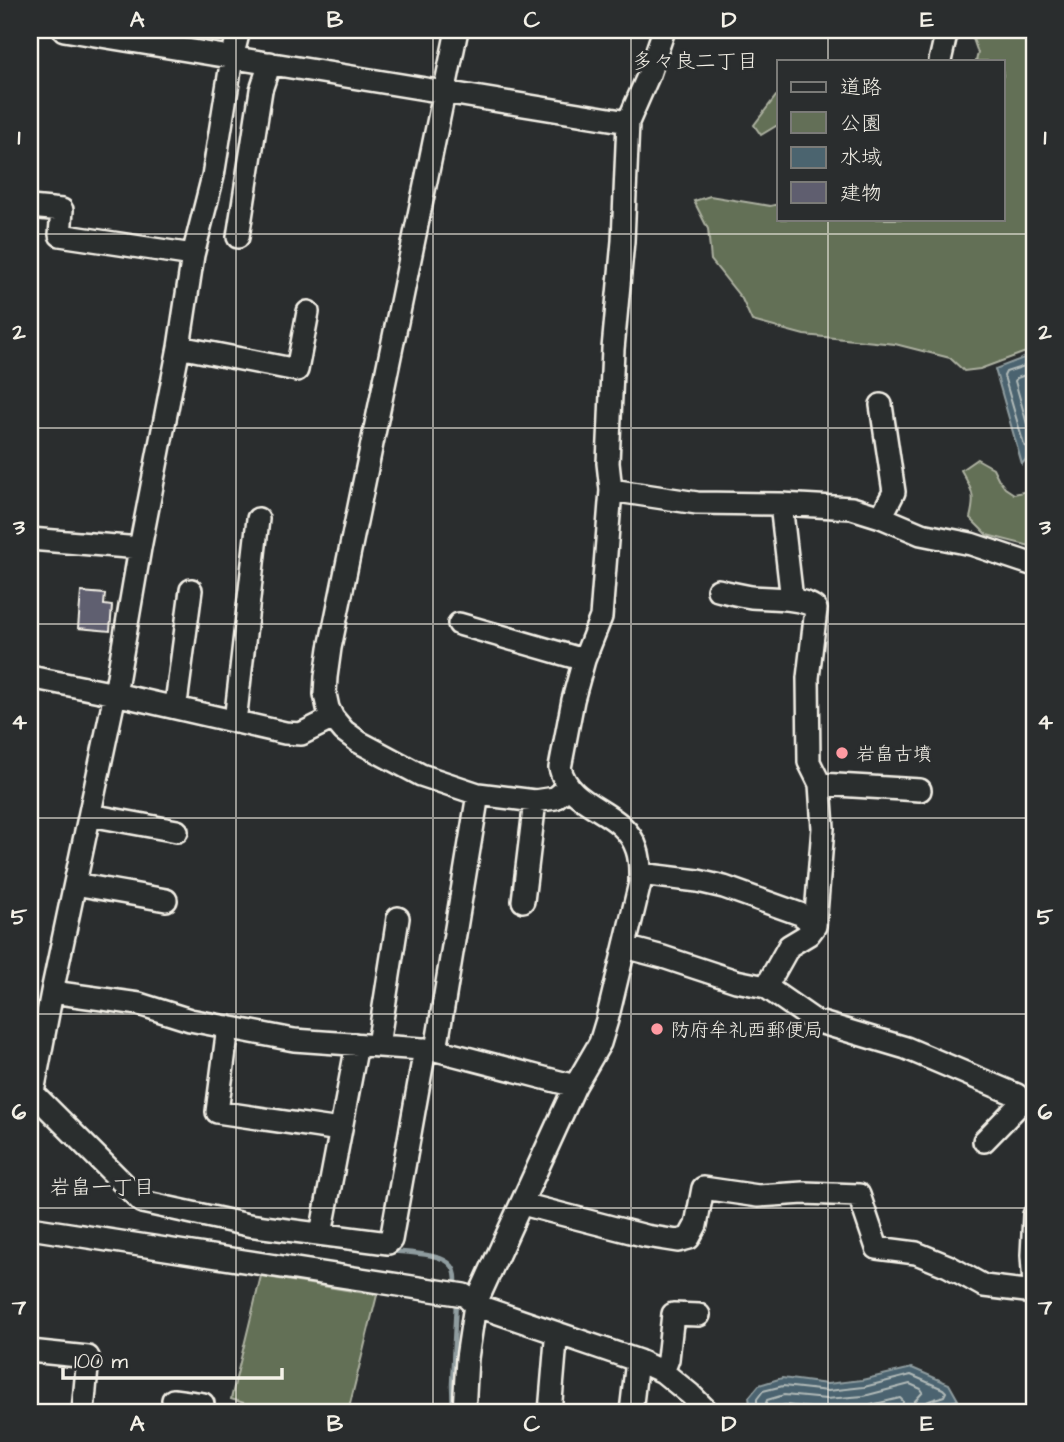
<svg xmlns="http://www.w3.org/2000/svg" width="1064" height="1442" font-family="'Architects Daughter','Klee One',sans-serif">
<rect width="100%" height="100%" fill="#2a2d2e"/>
<filter id="ink" filterUnits="userSpaceOnUse"><feTurbulence type="fractalNoise" baseFrequency=".0143" numOctaves="2"/><feDisplacementMap in="SourceGraphic" scale="14" xChannelSelector="R" yChannelSelector="G"/><feConvolveMatrix kernelMatrix="1 2 1 2 8 2 1 2 1" color-interpolation-filters="sRGB"/></filter>
<g filter="url(#ink)">
<!-- green -->
<path fill="#636f57" stroke="#acb0a0" stroke-width="2" d="M970 30H1034V351L1023 353 980 369 964 371 950 358 895 344 804 335 752 321 742 299 711 260 708 229 694 201 710 196 770 206 779 204V219H1003V61H976L978 53Z
M779 95V126H776L761 135 754 125 776 96Z
M977 459 993 468 999 480 1005 488 1014 494 1028 491 1034 493V547L987 535 970 518C976 495 972 490 961 470Z
M261 1276 377 1295 348 1412H242L244 1403 231 1399Z"/>
<!-- water -->
<path fill="#4b646f" stroke="#8f9c9f" stroke-width="2" d="M1029 356H1034V450L1022 464 995 369Z
M912 1368 949 1384 958 1400 929 1408 928 1412H751L749 1397 759 1385 782 1378 827 1384 862 1380Z"/>
<g fill="none" stroke-linecap="round" stroke-linejoin="round">
<!-- shore -->
<path stroke="#b0b9b8" stroke-width="2" d="M1034 363 1006 372 1004 376 1024 445 1027 447 1034 446
M1034 372 1017 378 1015 381 1030 435 1034 437
M757 1412V1399L763 1391 783 1386 828 1391 864 1387 911 1375 943 1389 946 1392 944 1396C934 1400 922 1400 921 1412
M766 1412V1403L767 1400 784 1395 826 1399 864 1396 910 1384 921 1389 923 1392 914 1402 913 1412
M777 1412 778 1407 785 1405 828 1410 867 1406 900 1398 903 1401 902 1412"/>
<!-- stream -->
<path stroke="#8f9c9f" stroke-width="4.5" d="M390 1251C406 1253 443 1253 452 1266 457 1272 456 1281 456 1289
M453 1412 452 1384 456 1301"/>
</g>
<!-- building -->
<path fill="#5f5e6f" stroke="#f4f1e8" stroke-width="2" d="M81 592 105 594 104 605 112 606 110 631 78 628Z"/>
<g fill="none" stroke-linecap="round" stroke-linejoin="round">
<!-- minor casing -->
<g stroke="#f4f1e8" stroke-width="26">
<path id="minor" d="M64 30 628 122
M457 30 330 648 326 677 325 694 328 708 333 718 344 731 359 742 421 775 478 794 535 801 555 798 569 787
M940 61 947 30
M30 207 62 210 60 235 193 255
M238 237 261 90 270 63
M179 347 297 370 308 312
M611 490 697 503 781 504 852 508 881 517 921 534 971 544 1034 565
M781 504 792 600
M881 517 894 492 881 405
M30 539 140 548
M718 590C729 593 740 595 751 597 768 598 806 597 816 609L808 678 809 762 820 784 823 828 815 926 809 934 789 946 766 987
M459 624 584 660
M30 677 115 694 285 733 301 734 333 718
M174 707 177 696 191 590
M235 722 258 519
M820 784 920 790
M90 815 177 831
M640 874 698 881 724 887 800 914 808 920 811 930
M75 884 166 900
M523 901 535 801
M625 947 663 957 736 981 766 987 815 1021 906 1048 1017 1095 1020 1101 1017 1107 984 1141
M52 992 139 1004 190 1020 294 1040 436 1050 575 1086
M228 1027 217 1112 340 1130
M378 1045 398 918
M436 1050 478 794
M30 1090 142 1202 248 1225 388 1243 391 1240 425 1049
M30 1108 52 992 115 694 140 548 179 347 193 255 213 176 232 58 239 30
M524 1202 530 1206 646 1236 678 1241 689 1238 696 1225 703 1188 758 1196 804 1193 859 1195 877 1248 916 1253 948 1266 984 1286 1026 1291 1034 1296
M1034 1215 1032 1255 1034 1286
M30 1228 464 1295 475 1305 639 1361 663 1372 690 1394 708 1412
M321 1234 355 1055V1044
M30 1351 88 1357 83 1412
M663 1372 668 1359 673 1314 699 1315
M173 1400 203 1404 201 1412
M464 1412 467 1358 475 1305 575 1086 600 1043 607 1020 640 883C640 872 641 861 637 850 624 808 570 810 560 768L573 700 584 660 601 617 611 490 608 463 613 349 623 241 628 122 649 74 664 30
M550 1412 556 1341 558 1333
M631 1412 636 1369 639 1361"/>
</g>
<!-- minor -->
<use href="#minor" stroke="#2a2d2e" stroke-width="21"/>
</g>
</g>
<!-- grid -->
<path fill="none" stroke="#f4f1e8" stroke-width="2" stroke-opacity="0.55" d="M236 30V1412M433 30V1412M631 30V1412M828 30V61M828 219V1412M30 234H1034M30 428H1034M30 624H1034M30 818H1034M30 1014H1034M30 1208H1034"/>
<!-- markers -->
<g fill="#ff9aa2" stroke="#2a2d2e" stroke-width="2.5">
<circle cx="842" cy="753" r="7"/>
<circle cx="657" cy="1029" r="7"/>
</g>
<g text-anchor="middle" stroke-width="6" stroke-linejoin="round" paint-order="stroke">
<!-- poi labels -->
<g font-size="19" fill="#f4f1e8" stroke="#2a2d2e" text-anchor="start">
<text x="856" y="760">岩畠古墳</text>
<text x="671" y="1036">防府牟礼西郵便局</text>
</g>
<!-- neighbourhood labels -->
<g font-size="21" fill="#f4f1e8" stroke="#2a2d2e">
<text x="695" y="68">多々良二丁目</text>
<text x="102" y="1194">岩畠一丁目</text>
</g>
</g>
<!-- margin -->
<rect width="1064" height="1442" fill="none" stroke="#2a2d2e" stroke-width="77"/>
<!-- legend -->
<rect x="777" y="60" width="228" height="161" fill="#2a2d2e" stroke="#7b7b78" stroke-width="2"/>
<rect x="791" y="82" width="35" height="10" fill="#2a2d2e" stroke="#7b7b78" stroke-width="2"/>
<text x="840" y="94" font-size="21" fill="#f4f1e8">道路</text>
<rect x="791" y="112" width="35" height="21" fill="#636f57" stroke="#7b7b78" stroke-width="2"/>
<text x="840" y="130" font-size="21" fill="#f4f1e8">公園</text>
<rect x="791" y="147" width="35" height="21" fill="#4b646f" stroke="#7b7b78" stroke-width="2"/>
<text x="840" y="164" font-size="21" fill="#f4f1e8">水域</text>
<rect x="791" y="182" width="35" height="21" fill="#5f5e6f" stroke="#7b7b78" stroke-width="2"/>
<text x="840" y="200" font-size="21" fill="#f4f1e8">建物</text>
<!-- scale -->
<path d="M63 1368v10h219v-10" fill="none" stroke="#f4f1e8" stroke-width="3.5"/>
<text x="74" y="1368" font-size="21" fill="#f4f1e8" stroke="#2a2d2e" stroke-width="5" paint-order="stroke">100 m</text>
<rect x="38" y="38" width="988" height="1366" fill="none" stroke="#f4f1e8" stroke-width="2.5"/>
<g font-size="23" text-anchor="middle" font-weight="bold" fill="#f4f1e8">
<text x="137" y="27">A</text>
<text x="335" y="27">B</text>
<text x="532" y="27">C</text>
<text x="729" y="27">D</text>
<text x="927" y="27">E</text>
<text x="19" y="144">1</text>
<text x="1045" y="144">1</text>
<text x="19" y="339">2</text>
<text x="1045" y="339">2</text>
<text x="19" y="534">3</text>
<text x="1045" y="534">3</text>
<text x="19" y="729">4</text>
<text x="1045" y="729">4</text>
<text x="19" y="924">5</text>
<text x="1045" y="924">5</text>
<text x="19" y="1119">6</text>
<text x="1045" y="1119">6</text>
<text x="19" y="1314">7</text>
<text x="1045" y="1314">7</text>
<text x="137" y="1431">A</text>
<text x="335" y="1431">B</text>
<text x="532" y="1431">C</text>
<text x="729" y="1431">D</text>
<text x="927" y="1431">E</text>
</g>
</svg>
